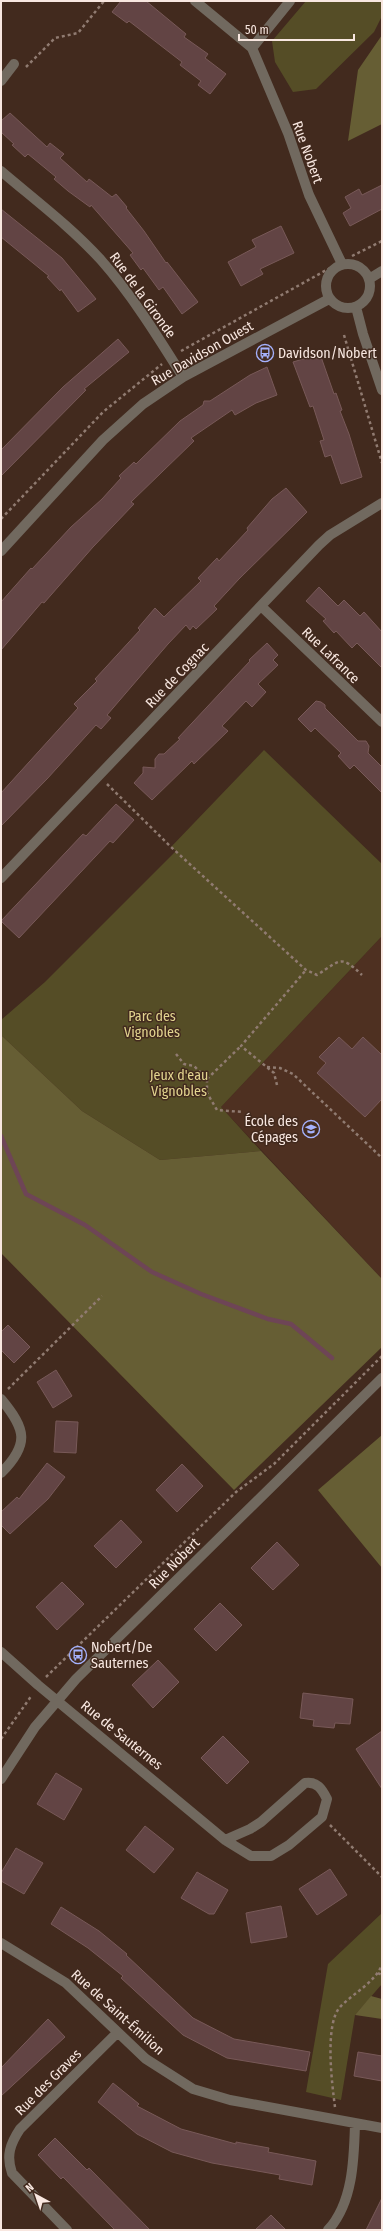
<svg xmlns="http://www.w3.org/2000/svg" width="383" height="2231" font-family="'Fira Sans Condensed',sans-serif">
<rect width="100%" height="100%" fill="#422a1e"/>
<!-- built -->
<path fill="#4e3021" d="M382 936V1279L221 1107Z"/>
<!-- green -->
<path fill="#554d26" d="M306 1H382V16L374 32 316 89 293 92 275 62 272 41Z
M264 750 382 864V936L221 1107 261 1151 160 1160 82 1111 1 1035V1020L45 982 176 851 171 847Z
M382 1913V1984L355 2015 341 2100 306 2092 328 1964Z"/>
<!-- forest -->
<path fill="#665e34" d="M382 35V124L348 141 358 70Z
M1 1035 82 1111 160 1160 261 1151 382 1279V1347L234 1490 1 1253Z
M382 1435V1568L318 1490Z
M371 1996 382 1999V2019L355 2015Z"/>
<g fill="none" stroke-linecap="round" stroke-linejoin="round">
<!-- stream -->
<path stroke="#6e4556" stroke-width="4.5" d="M1 1136 26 1194 85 1225 152 1272 201 1294 268 1319 291 1324 332 1358"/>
</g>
<!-- building -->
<path fill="#624444" stroke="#785958" d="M121 1H146L186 34 184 37 208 54 205 58 226 74 210 94 198 85 201 81 180 65 182 62 129 21 127 23 112 12Z
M10 113 47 147 50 143 64 154 60 158 87 182 89 179 112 197 116 194 127 207 126 208 144 231 166 263 167 262 198 302 182 314 163 287 159 290 143 268 141 270 130 255 133 253 91 205 90 207 68 191 54 179 56 177 28 154 25 157 12 145 14 144 1 132V121Z
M382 185V209L350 226 343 213 351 208 345 197 359 189 362 195Z
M1 209 62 258 96 299 78 312 61 289 60 291 47 277 49 276 1 237Z
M281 226 294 253 260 269 263 274 241 286 228 262 256 247 252 240Z
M118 339 129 352 84 389 86 390 1 476V450L63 387Z
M320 354 334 394 336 393 342 410 340 411 349 434 362 477 341 484 331 455 325 457 320 441 324 440 313 406 310 407 293 362Z
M267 367 277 395 256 403 235 415 232 410 191 438 194 441 131 502 134 504 93 547 44 603 42 602 1 650V602L31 568 32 569 71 527 102 499 121 478 119 476 134 462 136 464 180 421 203 405 204 401H210L250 375Z
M286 488 307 512 239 579 214 606 217 609 196 629 193 626 190 630 186 625 168 644 107 715 111 718 101 729 96 725 47 779 1 826V793L78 708 74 704 97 681 95 679 140 630 138 628 155 608 164 617 201 581 198 578 217 558 219 561 248 530 247 528 272 499Z
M319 587 338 606 344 600 360 616 364 612 382 632V668L357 643 352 648 336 631 334 633 323 621 326 619 306 601Z
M267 643 278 655 273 660 278 665 258 684 266 692 252 707 246 701 222 726 228 731 194 764 192 761 152 800 134 783 143 773V767L155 768V759L159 754H164L180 739 178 738 250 661 249 660Z
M316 701 321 702 325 705V708L358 741H366L369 746 368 753 382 767V793L354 765 350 769 338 756 341 753 315 728 311 732 298 719Z
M116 804 134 820 113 843 110 841 19 938 1 921 83 834 86 836Z
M339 1037 352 1049 363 1037 382 1055V1099L365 1117 317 1073 326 1063 319 1057Z
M8 1325 30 1347 14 1363 1 1350V1332Z
M56 1370 72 1396 53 1408 37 1382Z
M56 1421 78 1422 76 1453 54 1452Z
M47 1463 65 1477 48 1499 10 1534 1 1525V1512L17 1497 19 1499Z
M182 1464 203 1486 177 1512 156 1490Z
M121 1520 142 1542 116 1568 94 1546Z
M277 1542 299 1565 273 1590 251 1568Z
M62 1582 84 1604 57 1630 36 1607Z
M220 1603 242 1625 216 1651 194 1629Z
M158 1660 179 1682 153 1708 132 1685Z
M303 1693 353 1699 350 1724 335 1723 334 1728 313 1726 314 1720 300 1718Z
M382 1731V1789L356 1749Z
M223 1736 249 1762 227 1784 201 1758Z
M56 1773 82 1789 64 1820 37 1804Z
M145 1826 174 1849 154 1873 126 1850Z
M16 1848 43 1863 24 1894 1 1881V1873Z
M330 1869 347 1895 317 1915 299 1889Z
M197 1872 228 1890 214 1914H209L181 1898Z
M281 1906 287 1937 251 1943 246 1913Z
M61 1907 99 1931 127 1954 126 1955 193 2018 234 2039 310 2052 306 2071 227 2058 183 2035 121 1978 123 1976 88 1948 51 1924Z
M48 2019 65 2037 1 2096V2068Z
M358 2052 382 2056V2081L354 2076Z
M113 2083 139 2104 137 2106 181 2129 236 2144V2142L269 2148 268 2152 316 2161 312 2185 279 2179 280 2175 212 2163 172 2152 137 2134 98 2102Z
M55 2138 87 2170 89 2168 150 2230H115L63 2177 61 2179 38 2155Z
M382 2198V2230H366Z
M271 2215 286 2230H255Z"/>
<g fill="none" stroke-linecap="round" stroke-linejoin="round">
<!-- path -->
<path stroke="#907b71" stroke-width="2.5" stroke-dasharray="3 3" stroke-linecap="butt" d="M26 67 55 38 78 33 104 1
M352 256 382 241
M344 335 382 463
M181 351 330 268
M1 519 103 412 162 364
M107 784 171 847 306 970 317 975C341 960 340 954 362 975
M176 1054 184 1064 194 1066 207 1079V1093L217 1110 243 1112
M267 1067 280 1068 293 1074 382 1158
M207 1079 241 1046
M277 1085 274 1073 241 1046 306 970
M8 1389 102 1296
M46 1677 236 1492 274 1464 382 1356
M1 1739 32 1695
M330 1825 382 1877
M378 1973 382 1975
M335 2107C332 2084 324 2022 341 2006 355 1992 374 1983 382 1965"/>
<!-- minor -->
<path stroke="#71695f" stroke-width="10" d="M195 1 252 48 288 133 309 195 342 264
M252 48 290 1
M1 81 14 64
M1 171C35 200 71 227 101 260 132 295 158 337 183 377
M326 286a22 22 0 1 1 44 0a22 22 0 1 1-44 0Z
M369 279 382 271
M356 307 363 334 382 390
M1 551 103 440 143 404 183 377 329 299
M262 607 382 722
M1 878 319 545 330 535 382 503
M1 1399C26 1429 30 1444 1 1473
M1 1652 38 1685 225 1840 251 1856H271L289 1845 322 1817 327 1799C322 1789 317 1781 305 1783L261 1822 250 1829 225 1840
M1 1779 35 1727 76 1679 382 1378
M1 1943 66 1983 146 2059 193 2089 230 2100 382 2128
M67 2230 12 2173C6 2156 10 2144 20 2129L117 2033
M328 2230C353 2203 354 2159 355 2124"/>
</g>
<!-- icons -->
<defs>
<g id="bus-ring" transform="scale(0.9)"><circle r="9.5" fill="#422a1e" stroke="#a5b1fc" stroke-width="1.5"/><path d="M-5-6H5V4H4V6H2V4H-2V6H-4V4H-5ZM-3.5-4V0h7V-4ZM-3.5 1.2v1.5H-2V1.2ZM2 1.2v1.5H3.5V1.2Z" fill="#a5b1fc"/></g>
<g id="school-ring" transform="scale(0.9)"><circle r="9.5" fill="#422a1e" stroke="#a5b1fc" stroke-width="1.5"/><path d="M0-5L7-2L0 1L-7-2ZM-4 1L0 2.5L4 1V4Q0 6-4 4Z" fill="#a5b1fc"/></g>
</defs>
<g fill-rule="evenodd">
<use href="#bus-ring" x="265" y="353"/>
<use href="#school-ring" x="311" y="1129"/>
<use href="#bus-ring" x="78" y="1655"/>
</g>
<g text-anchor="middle" stroke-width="3" stroke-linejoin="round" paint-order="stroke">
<!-- street labels -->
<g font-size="14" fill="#f8e7e0" stroke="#422a1e">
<text transform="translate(308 152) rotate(70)" y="5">Rue Nobert</text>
<text transform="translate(143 295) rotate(54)" y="5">Rue de la Gironde</text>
<text transform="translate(202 353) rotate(-30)" y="5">Rue Davidson Ouest</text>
<text transform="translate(331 655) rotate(44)" y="5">Rue Lafrance</text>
<text transform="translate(177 675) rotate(-46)" y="5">Rue de Cognac</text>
<text transform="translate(174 1563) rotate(-45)" y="5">Rue Nobert</text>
<text transform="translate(122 1735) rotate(39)" y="5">Rue de Sauternes</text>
<text transform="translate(118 2012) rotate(42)" y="5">Rue de Saint-Émilion</text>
<text transform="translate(48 2082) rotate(-45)" y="5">Rue des Graves</text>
</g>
<!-- poi labels -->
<g font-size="14" fill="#f8e7e0" stroke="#422a1e" text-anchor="start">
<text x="278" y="358">Davidson/Nobert</text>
<text x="298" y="1126" text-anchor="end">École des<tspan x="298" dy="16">Cépages</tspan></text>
<text x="91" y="1652">Nobert/De<tspan x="91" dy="16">Sauternes</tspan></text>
</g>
<!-- park labels -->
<g font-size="14" fill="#e2d48f" stroke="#422a1e">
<text x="152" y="1021">Parc des<tspan x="152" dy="16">Vignobles</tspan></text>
<text x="179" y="1080">Jeux d'eau<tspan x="179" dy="16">Vignobles</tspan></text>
</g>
</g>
<!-- border -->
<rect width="383" height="2231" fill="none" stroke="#f8e7e0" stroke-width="4"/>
<!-- north arrow -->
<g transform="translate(36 2195) rotate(320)" stroke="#422a1e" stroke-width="3" paint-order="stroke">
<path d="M0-3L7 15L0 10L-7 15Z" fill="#f8e7e0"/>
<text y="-6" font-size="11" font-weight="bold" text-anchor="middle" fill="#f8e7e0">N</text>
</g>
<!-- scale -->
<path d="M239 34v6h115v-6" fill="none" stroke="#f8e7e0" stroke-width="2"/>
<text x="245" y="34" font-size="12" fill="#f8e7e0" stroke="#422a1e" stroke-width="3" paint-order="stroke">50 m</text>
</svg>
